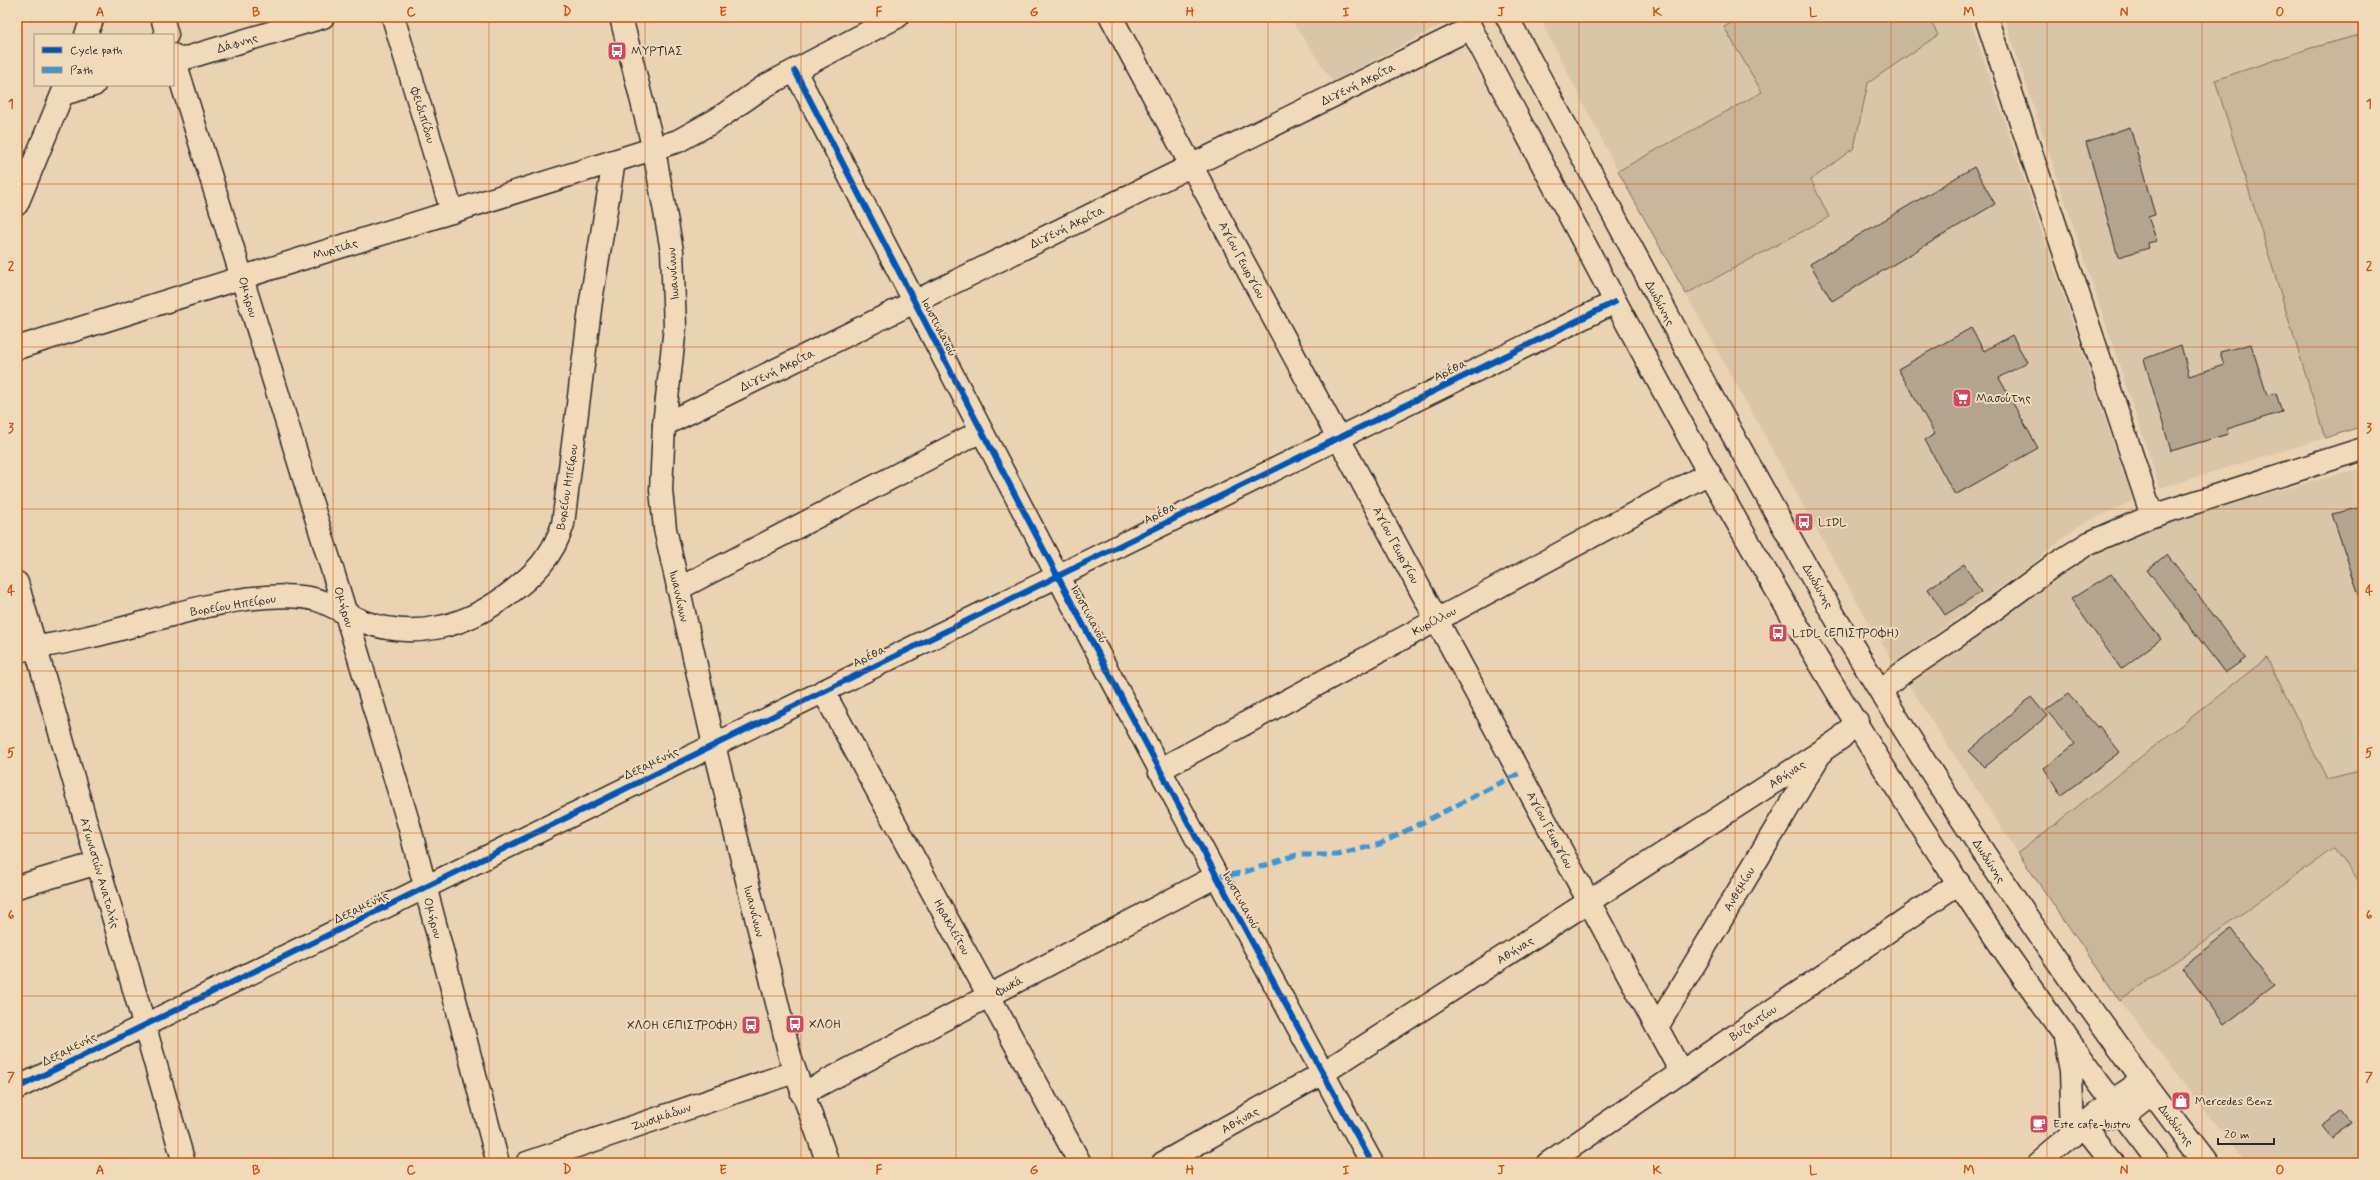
<svg xmlns="http://www.w3.org/2000/svg" width="2380" height="1180" font-family="Mynerve,sans-serif">
<rect width="100%" height="100%" fill="#e9d3b3"/>
<filter id="ink" filterUnits="userSpaceOnUse"><feTurbulence type="fractalNoise" baseFrequency=".025" numOctaves="2"/><feDisplacementMap in="SourceGraphic" scale="8" xChannelSelector="R" yChannelSelector="G"/><feConvolveMatrix kernelMatrix="1 2 1 2 8 2 1 2 1" color-interpolation-filters="sRGB"/></filter>
<g filter="url(#ink)">
<!-- built -->
<path fill="#d9c5a8" d="M1289 17H1449L1450 20 1333 82Z
M1539 17H1743L1724 27 1762 92 1618 171Z
M1928 17H1969L2133 501 2078 526 2025 570 1894 663 1862 611 1686 294 1829 217 1811 180 1854 148 1868 83 1937 35Z
M2004 17H2363V34L2311 48 2286 308 2325 438 2160 488Z
M2363 468V770L2327 779 2267 658 2018 853 1908 684 2103 545 2195 513Z
M2335 848 2363 886V1163H2246L2120 1001Z"/>
<!-- green -->
<path fill="#c9b79c" stroke="#7a7164" d="M1743 17H1928L1938 35 1868 83 1854 148 1811 180 1829 217 1686 294 1618 171 1762 92 1724 27Z
M2363 34V426L2325 438 2215 80 2311 48Z
M2267 658 2327 779 2363 770V886L2334 848 2120 1001 2018 853Z"/>
<!-- building -->
<path fill="#b3a48e" stroke="#2b2b2b" d="M2130 127 2155 215 2148 217 2157 241 2147 243 2149 248 2118 257 2086 142Z
M1974 167 1995 204 1832 301 1810 264Z
M1971 328 1984 351 2012 335 2027 362 1999 378 2038 448 1955 495 1925 440 1935 434 1898 369Z
M2251 344 2267 395 2276 393 2282 412 2227 429 2228 434 2171 451 2144 359 2181 345 2189 376 2224 365 2220 352Z
M2363 507V598H2360L2332 514Z
M2167 554 2246 658 2225 673 2147 570Z
M1964 564 1981 592 1945 615 1928 589Z
M2111 574 2161 639 2121 669 2071 599Z
M2068 694 2097 727 2099 726 2120 752 2061 795 2044 768 2075 744 2046 710Z
M2031 697 2047 716 1985 767 1969 751Z
M2231 929 2274 986 2224 1024 2182 967Z
M2342 1111 2352 1124 2332 1138 2322 1125Z"/>
<g fill="none" stroke-linecap="round" stroke-linejoin="round">
<!-- minor casing -->
<g stroke="#2b2b2b" stroke-width="25">
<path id="minor" d="M162 17 167 35
M393 17 452 212
M1111 17 1681 1072
M1986 17 2152 516
M86 35 93 17
M173 55 346 614 409 825 498 1163
M173 62 323 17
M795 71C984 437 1174 802 1372 1163
M63 94 94 85
M17 204 66 85
M17 348 678 141 716 120 765 86 897 17
M664 425 1471 28
M17 583 184 1163
M678 589 981 431
M17 651C41 646 65 643 88 637 147 624 206 601 266 597 284 596 306 595 323 602 337 608 350 616 364 622 415 640 464 627 506 596 533 576 553 557 563 524L591 301 614 161
M823 691 1080 1163
M1881 691 1901 674 1969 628 2054 565 2089 543 2152 516 2363 449
M1159 770 1709 473
M17 887 98 863
M1657 1027 1822 751 1841 738 1857 721
M2064 1034 2071 1071 2073 1136
M17 1088 1615 302
M802 1094 1215 877
M2104 1120 2123 1115 2151 1093
M2084 1126 2113 1163
M527 1163 794 1072
M1548 1163 1959 883
M2038 1163 2112 1101 2142 1081"/>
</g>
<!-- tertiary casing -->
<g stroke="#2b2b2b" stroke-width="25">
<path id="tertiary" d="M1163 1163 1323 1073 1822 751"/>
</g>
<!-- secondary casing -->
<g stroke="#2b2b2b" stroke-width="25">
<path id="secondary" d="M621 17 654 150 672 251 675 327 664 425 661 490 665 529 714 745 791 1060 828 1163"/>
</g>
<!-- primary casing -->
<g stroke="#2b2b2b" stroke-width="25">
<path id="primary" d="M1465 17C1546 170 1625 324 1710 475 1789 613 1870 751 1959 884 2022 979 2090 1071 2159 1163
M1507 17C1583 158 1658 299 1735 439 1770 502 1804 565 1841 627 1953 812 2073 992 2205 1163"/>
</g>
<!-- minor -->
<use href="#minor" stroke="#f1dab9" stroke-width="22"/>
<!-- tertiary -->
<use href="#tertiary" stroke="#f1dab9" stroke-width="22"/>
<!-- secondary -->
<use href="#secondary" stroke="#f1dab9" stroke-width="22"/>
<!-- primary -->
<use href="#primary" stroke="#f1dab9" stroke-width="22"/>
<!-- quiet -->
<path stroke="#3c96d7" stroke-width="5" stroke-dasharray="10 5" stroke-linecap="butt" d="M1215 877 1242 873 1296 855H1338L1380 844 1520 773"/>
<!-- cycleway casing -->
<g stroke="#f1dab9" stroke-width="8">
<path id="cycleway" d="M795 71C984 437 1174 802 1372 1163
M17 1088 1615 302"/>
</g>
<!-- cycleway -->
<use href="#cycleway" stroke="#0057b8" stroke-width="6"/>
</g>
</g>
<!-- grid -->
<path fill="none" stroke="#cc5211" stroke-width="1" stroke-opacity="0.55" d="M178 17V1163M333 17V1163M489 17V1163M645 17V1163M801 17V1163M956 17V1163M1112 17V1163M1268 17V1163M1424 17V1163M1579 17V1163M1735 17V1163M1891 17V1163M2047 17V1163M2202 17V1163M17 184H2363M17 347H2363M17 509H2363M17 671H2363M17 833H2363M17 996H2363"/>
<!-- icons -->
<defs>
<g id="bus-square" transform="scale(1)"><rect x="-9" y="-9" width="18" height="18" rx="4" fill="#d1495b" stroke="#f1dab9"/><path d="M-5-6H5V4H4V6H2V4H-2V6H-4V4H-5ZM-3.5-4V0h7V-4ZM-3.5 1.2v1.5H-2V1.2ZM2 1.2v1.5H3.5V1.2Z" fill="#fff"/></g>
<g id="supermarket-square" transform="scale(1)"><rect x="-9" y="-9" width="18" height="18" rx="4" fill="#d1495b" stroke="#f1dab9"/><path d="M-6-5.5h2.5l.6 2H6L4.5 2H-2.5L-4.4-4H-6ZM-1.5 3.2a1.3 1.3 0 1 0 .1 0ZM3 3.2a1.3 1.3 0 1 0 .1 0Z" fill="#fff"/></g>
<g id="shop-square" transform="scale(1)"><rect x="-9" y="-9" width="18" height="18" rx="4" fill="#d1495b" stroke="#f1dab9"/><path d="M-5-2.5h2.3a2.7 3.5 0 0 1 5.4 0H5L5.5 6h-11ZM-1.5-2.5h3a1.5 2.3 0 0 0-3 0Z" fill="#fff"/></g>
<g id="cafe-square" transform="scale(1)"><rect x="-9" y="-9" width="18" height="18" rx="4" fill="#d1495b" stroke="#f1dab9"/><path d="M-5.5-4.5H6V0H3Q3 3.5 0 3.5H-2.5Q-5.5 3.5-5.5 0ZM3-3.2v2h1.7v-2ZM-6 4.5H4V6H-6Z" fill="#fff"/></g>
</defs>
<g fill-rule="evenodd">
<use href="#bus-square" x="617" y="51"/>
<use href="#supermarket-square" x="1962" y="398"/>
<use href="#bus-square" x="1804" y="522"/>
<use href="#bus-square" x="1778" y="633"/>
<use href="#bus-square" x="795" y="1024"/>
<use href="#bus-square" x="751" y="1025"/>
<use href="#shop-square" x="2181" y="1101"/>
<use href="#cafe-square" x="2039" y="1124"/>
</g>
<g text-anchor="middle" stroke-width="4" stroke-linejoin="round" paint-order="stroke">
<!-- street labels -->
<g font-size="12" fill="#2b2b2b" stroke="#f1dab9">
<text transform="translate(237 43) rotate(-17)" y="4">Δάφνης</text>
<text transform="translate(1358 84) rotate(-26)" y="4">Διγενή Ακρίτα</text>
<text transform="translate(423 115) rotate(73)" y="4">Φειδιπίδου</text>
<text transform="translate(1067 227) rotate(-26)" y="4">Διγενή Ακρίτα</text>
<text transform="translate(335 249) rotate(-17)" y="4">Μυρτιάς</text>
<text transform="translate(1242 260) rotate(62)" y="4">Αγίου Γεωργίου</text>
<text transform="translate(673 274) rotate(-94)" y="4">Ιωαννίνων</text>
<text transform="translate(248 297) rotate(74)" y="4">Ομήρου</text>
<text transform="translate(1660 303) rotate(62)" y="4">Δωδώνης</text>
<text transform="translate(939 327) rotate(63)" y="4">Ιουστινιανού</text>
<text transform="translate(777 370) rotate(-26)" y="4">Διγενή Ακρίτα</text>
<text transform="translate(1450 370) rotate(-26)" y="4">Αρέθα</text>
<text transform="translate(567 487) rotate(-81)" y="4">Βορείου Ηπείρου</text>
<text transform="translate(1160 513) rotate(-26)" y="4">Αρέθα</text>
<text transform="translate(1396 545) rotate(62)" y="4">Αγίου Γεωργίου</text>
<text transform="translate(1818 586) rotate(60)" y="4">Δωδώνης</text>
<text transform="translate(679 596) rotate(77)" y="4">Ιωαννίνων</text>
<text transform="translate(233 605) rotate(-9)" y="4">Βορείου Ηπείρου</text>
<text transform="translate(344 607) rotate(73)" y="4">Ομήρου</text>
<text transform="translate(1089 614) rotate(62)" y="4">Ιουστινιανού</text>
<text transform="translate(1434 621) rotate(-28)" y="4">Κυρίλλου</text>
<text transform="translate(869 656) rotate(-26)" y="4">Αρέθα</text>
<text transform="translate(651 763) rotate(-26)" y="4">Δεξαμενής</text>
<text transform="translate(1787 774) rotate(-33)" y="4">Αθήνας</text>
<text transform="translate(1550 830) rotate(62)" y="4">Αγίου Γεωργίου</text>
<text transform="translate(1989 861) rotate(57)" y="4">Δωδώνης</text>
<text transform="translate(100 873) rotate(74)" y="4">Αγωνιστών Ανατολής</text>
<text transform="translate(1739 889) rotate(-59)" y="4">Ανθεμίου</text>
<text transform="translate(1241 900) rotate(61)" y="4">Ιουστινιανού</text>
<text transform="translate(361 907) rotate(-26)" y="4">Δεξαμενής</text>
<text transform="translate(754 911) rotate(76)" y="4">Ιωαννίνων</text>
<text transform="translate(433 918) rotate(75)" y="4">Ομήρου</text>
<text transform="translate(952 927) rotate(61)" y="4">Ηρακλείτου</text>
<text transform="translate(1515 950) rotate(-32)" y="4">Αθήνας</text>
<text transform="translate(1009 986) rotate(-28)" y="4">Φωκά</text>
<text transform="translate(1753 1023) rotate(-34)" y="4">Βυζαντίου</text>
<text transform="translate(69 1049) rotate(-27)" y="4">Δεξαμενής</text>
<text transform="translate(661 1117) rotate(-19)" y="4">Ζωσιμάδων</text>
<text transform="translate(1240 1120) rotate(-30)" y="4">Αθήνας</text>
<text transform="translate(2176 1125) rotate(52)" y="4">Δωδώνης</text>
</g>
<!-- poi labels -->
<g font-size="12" fill="#2b2b2b" stroke="#f1dab9" text-anchor="start">
<text x="631" y="55">ΜΥΡΤΙΑΣ</text>
<text x="1976" y="402">Μασούτης</text>
<text x="1818" y="526">LIDL</text>
<text x="1792" y="637">LIDL (ΕΠΙΣΤΡΟΦΗ)</text>
<text x="809" y="1028">ΧΛΟΗ</text>
<text x="737" y="1029" text-anchor="end">ΧΛΟΗ (ΕΠΙΣΤΡΟΦΗ)</text>
<text x="2195" y="1105">Mercedes Benz</text>
<text x="2053" y="1128">Este cafe-bistro</text>
</g>
</g>
<!-- margin -->
<rect width="2380" height="1180" fill="none" stroke="#f1dab9" stroke-width="44"/>
<!-- legend -->
<rect x="34" y="34" width="140" height="52" fill="#f1dab9" stroke="#a29480"/>
<rect x="42" y="47" width="20" height="6" fill="#0057b8" stroke="#a29480"/>
<text x="70" y="54" font-size="12" fill="#2b2b2b">Cycle path</text>
<rect x="42" y="67" width="20" height="6" fill="#3c96d7" stroke="#a29480"/>
<text x="70" y="74" font-size="12" fill="#2b2b2b">Path</text>
<!-- scale -->
<path d="M2218 1138v6h56v-6" fill="none" stroke="#2b2b2b" stroke-width="2"/>
<text x="2224" y="1138" font-size="12" fill="#2b2b2b" stroke="#f1dab9" stroke-width="3" paint-order="stroke">20 m</text>
<rect x="22" y="22" width="2336" height="1136" fill="none" stroke="#cc5211" stroke-width="1.5"/>
<g font-size="13" text-anchor="middle" font-weight="bold" fill="#cc5211">
<text x="100" y="16">A</text>
<text x="256" y="16">B</text>
<text x="411" y="16">C</text>
<text x="567" y="16">D</text>
<text x="723" y="16">E</text>
<text x="879" y="16">F</text>
<text x="1034" y="16">G</text>
<text x="1190" y="16">H</text>
<text x="1346" y="16">I</text>
<text x="1501" y="16">J</text>
<text x="1657" y="16">K</text>
<text x="1813" y="16">L</text>
<text x="1969" y="16">M</text>
<text x="2124" y="16">N</text>
<text x="2280" y="16">O</text>
<text x="11" y="108">1</text>
<text x="2369" y="108">1</text>
<text x="11" y="270">2</text>
<text x="2369" y="270">2</text>
<text x="11" y="432">3</text>
<text x="2369" y="432">3</text>
<text x="11" y="595">4</text>
<text x="2369" y="595">4</text>
<text x="11" y="757">5</text>
<text x="2369" y="757">5</text>
<text x="11" y="919">6</text>
<text x="2369" y="919">6</text>
<text x="11" y="1081">7</text>
<text x="2369" y="1081">7</text>
<text x="100" y="1174">A</text>
<text x="256" y="1174">B</text>
<text x="411" y="1174">C</text>
<text x="567" y="1174">D</text>
<text x="723" y="1174">E</text>
<text x="879" y="1174">F</text>
<text x="1034" y="1174">G</text>
<text x="1190" y="1174">H</text>
<text x="1346" y="1174">I</text>
<text x="1501" y="1174">J</text>
<text x="1657" y="1174">K</text>
<text x="1813" y="1174">L</text>
<text x="1969" y="1174">M</text>
<text x="2124" y="1174">N</text>
<text x="2280" y="1174">O</text>
</g>
</svg>
